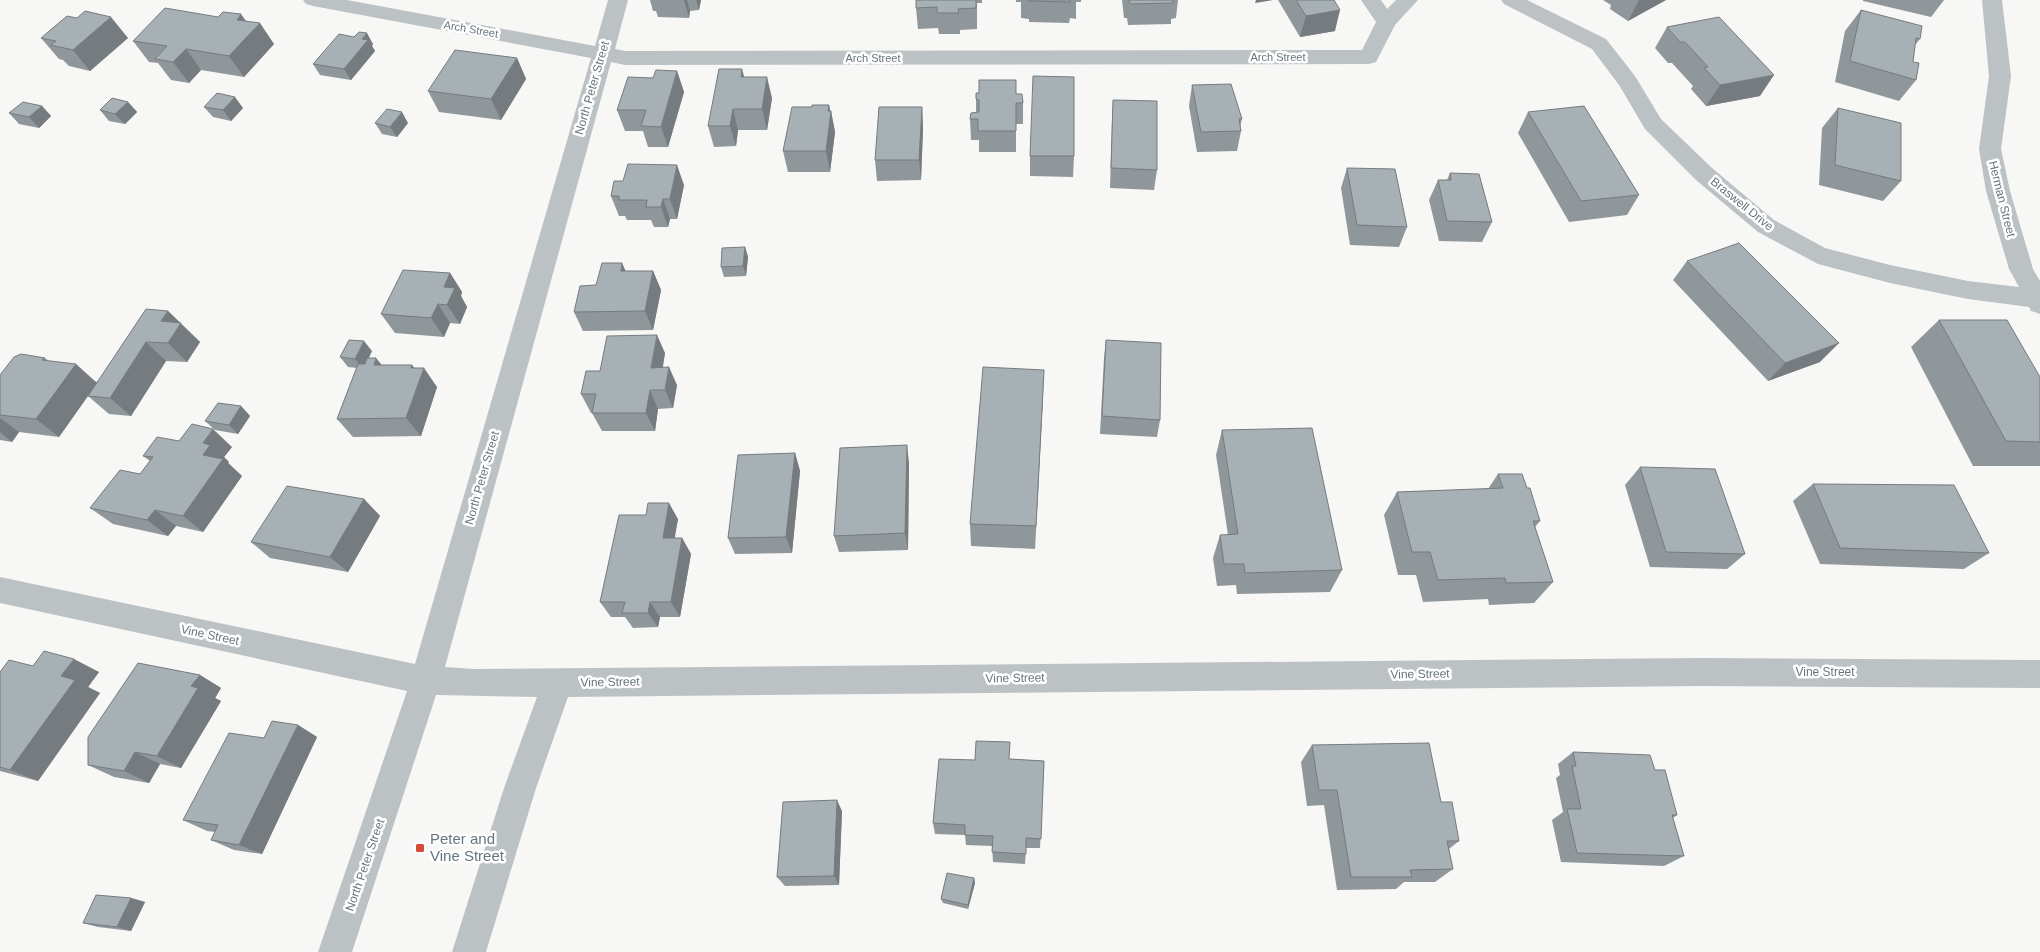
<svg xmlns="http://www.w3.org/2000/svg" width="2040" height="952" font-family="Helvetica,sans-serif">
<rect width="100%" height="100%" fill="#f7f7f5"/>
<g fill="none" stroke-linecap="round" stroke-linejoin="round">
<!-- minor -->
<path fill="#bcc2c4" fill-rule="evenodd" d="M303 0H347L595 46 608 0H628L615 49 625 51 1362 50 1376 22 1361 0H1381L1387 9 1396 0H1418L1395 25 1376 62 1369 64 625 65 611 62 445 667 474 669 1703 658 2040 660V688L1703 686 568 697 536 788 486 952H452L504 788 537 697 436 695 352 952H318L407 691 0 603V577L415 664 591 58 313 6 306 4Z
M1501 0H1527L1606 39 1635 76 1661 119 1712 168 1774 220 1825 248 1890 265 1968 281 2019 287 2009 269 1986 191 1979 149 1989 76 1982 0H2002L2011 76 2001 149 2010 191 2033 269 2040 281V314L2031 311 2029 307 1968 299 1890 283 1818 264 1758 232 1696 180 1645 129 1619 85 1592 49 1504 4Z"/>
</g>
<!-- wall -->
<path fill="#90979b" d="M650 0H701L699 10 690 11 689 18 658 17 656 11H653Z
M916 0H982V3H977V29L960 30V34H939L938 28 918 29 916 8Z
M1016 0H1081V2H1076V19L1070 18 1069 23 1029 22V19L1021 18V2H1016Z
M1122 0H1178L1176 18 1171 19V24L1128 25 1127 18H1124Z
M1278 0H1334L1335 31 1300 37Z
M1603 0H1666L1628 21 1610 9 1611 5Z
M1863 0H1944L1931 17 1863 1Z
M1861 10 1920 39 1915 45 1913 62 1916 80 1899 101 1835 82 1845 31Z
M218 17 246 21 274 44 244 77 201 70 189 83 171 80 158 63 149 62 133 41Z
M77 18 128 38 90 71 69 66 63 60 59 59 41 38Z
M1667 27 1760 96 1706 106 1691 89 1693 86 1672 63H1668L1655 48Z
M373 44 372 46 375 51 351 80 320 75 313 64Z
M517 58 526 79 501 120 439 112 428 91Z
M677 71 684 92 668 147H648L643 131H625L617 110 653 78Z
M745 77 772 98 767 130H738L736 146 714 147 708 126Z
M1192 85 1242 119 1240 127 1241 131 1237 151 1197 152 1189 106Z
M1016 94 1023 103V124H1016V152H979V140H971L970 119 976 112V99Z
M1113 100 1157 170 1154 190 1110 188 1112 120Z
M128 102 137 112 125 124 109 121 100 110Z
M829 105 830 111H831L835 132 830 172H788L783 151Z
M42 106 51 116 39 128 19 124 9 113Z
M204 107 243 108 231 121 213 117Z
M922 107 923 128 921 180 877 181 875 160Z
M1838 108 1901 181 1883 201 1819 185 1822 128Z
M1528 112 1639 195 1627 215 1569 222 1518 133Z
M375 123H408L397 137 382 134Z
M1030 156H1074L1073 177 1030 176Z
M1347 168 1407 227 1399 247 1350 245 1341 188Z
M1450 173 1492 222 1482 242 1439 241 1429 200 1438 180H1447Z
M684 185 677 219H670L668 227H654L651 220H627L625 216H619L611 196Z
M745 247 748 257 746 276 724 277 721 267Z
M1687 261 1820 362 1768 381 1673 280Z
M622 263 625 271H653L661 290 653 330 583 331 574 312 596 285Z
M450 273 462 292 461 296 467 307 460 324 450 323 444 337 395 333 381 314Z
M168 311 200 342 187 362 166 361 131 416 109 414 88 396 59 437 19 432 12 442 0 440V375L45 358 49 361 97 382Z
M1939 320 2040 377V466H1973L1911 347Z
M1106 340 1160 420 1157 437 1100 434 1104 358Z
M372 351 369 358 382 365 415 368 437 387 421 436 353 437 337 419 357 368 348 367 340 357Z
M665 353 663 367 677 385 673 408 658 409 655 431H602L592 413H591L581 394 600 371Z
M1043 396 1035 549 971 546 970 524Z
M241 406 250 416 238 434 215 430 205 421Z
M1222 430 1342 570 1330 592 1237 594 1236 585 1217 586 1213 558 1220 535H1228L1216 455Z
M179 441 232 447 224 457 229 462 228 463 242 476 203 532 176 526 168 536 113 524 90 508 140 474 150 461 143 456Z
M795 453 800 471 792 553 735 554 728 538Z
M909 463 908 550 839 552 834 536Z
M1640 467 1745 554 1727 569 1650 567 1625 485Z
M1498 474 1527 488 1540 521 1535 527 1553 582 1534 603 1489 605 1488 599 1423 602 1416 575H1398L1384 515 1397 492 1488 489Z
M1813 484 1989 553 1964 569 1820 564 1793 501Z
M364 499 380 516 348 572 270 558 251 542Z
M678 519 674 538H682L691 554 680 617H660L658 627 633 628 625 617H611L600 602Z
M33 666 99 672 88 687 100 693 38 781 0 771V672Z
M200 675 221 688 215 698 221 701 181 768 160 764 149 783 114 777 88 765Z
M298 725 317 737 262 854 234 850 211 840 215 832 207 831 183 820 264 738Z
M1312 745 1441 802 1459 841 1449 849 1453 869 1435 882H1404L1396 889 1337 890 1324 805 1307 806 1301 762Z
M1573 752 1655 770 1677 815 1673 818 1684 856 1664 866 1561 862 1552 820 1563 812 1556 778 1560 775 1558 764Z
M1010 759 1044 761 1040 848H1026L1025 864 993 862 992 846 966 845 965 835 935 834 933 823 975 760Z
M842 811 839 885 785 886 777 877Z
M974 878 975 883 968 909 943 903 941 899Z
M131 898 145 902 131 931 98 927 83 923Z"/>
<!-- shaded-wall -->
<path fill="#757b7e" d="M684 0H687L690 11 689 18Z
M696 0H701L699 10Z
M1256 0H1273L1255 3Z
M1639 0H1666L1628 21Z
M1340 10 1335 31 1300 37 1306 16Z
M241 14 253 31 260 23 274 44 244 77 229 56 237 20Z
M111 17 128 38 90 71 73 50Z
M367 33 373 44 372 46 375 51 351 80 344 69 362 39Z
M186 49 201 70 189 83 173 62Z
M517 58 526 79 501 120 491 99Z
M742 69 748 90 741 77Z
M677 71 684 92 668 147 661 127Z
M1774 75 1760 96 1706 106 1720 85Z
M767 77 772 98 767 130 762 109Z
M235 97 243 108 231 121 223 110Z
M128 102 137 112 125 124 115 114Z
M829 105 831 115V111L835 132 830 172 826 151Z
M42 106 51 116 39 128 29 117Z
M922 107 923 128 921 180 919 160Z
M733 109 738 130 736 146 730 126Z
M402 112 408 123 397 137 390 127Z
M677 165 684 185 677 219 670 199Z
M663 199 670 219 668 227 661 207Z
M745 247 748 257 746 276 743 266Z
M622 263 631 283 621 271Z
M653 271 661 290 653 330 645 311Z
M450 273 462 292 461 296 467 307 460 324 447 305 444 287Z
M438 304 450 323 444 337 431 318Z
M168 311 200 342 187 362 168 343 161 321Z
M657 335 665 353 659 386 651 368Z
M364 341 372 351 363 368 355 359Z
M146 342 166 361 131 416 110 398Z
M1839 343 1820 362 1768 381 1785 363Z
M376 358 391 376 374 365Z
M76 364 97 383 59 437 36 419Z
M412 365 421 376 424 368 437 387 421 436 406 418 411 368Z
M669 367 677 385 673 408 665 390Z
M1044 370 1043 396 1035 549 1036 526Z
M650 390 658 409 655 431 646 413Z
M241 406 250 416 238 434 229 425Z
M0 418 19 432 12 442 0 432Z
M213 429 232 447 224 457 229 462 228 463 242 476 203 532 183 516 203 443Z
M907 445 909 463 908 550 905 533Z
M795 453 800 471 792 553 786 537Z
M364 499 380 516 348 572 330 557Z
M669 503 678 519 672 554 663 538Z
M155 510 176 526 168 536 147 520Z
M682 538 691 554 680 617 671 602Z
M650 602 660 617 658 627 648 613Z
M74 659 99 672 88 687 100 693 38 781 10 770 61 676Z
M200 675 221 688 215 698 221 701 181 768 157 756 191 686Z
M298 725 317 737 262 854 239 845Z
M135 752 160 764 149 783 124 771Z
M837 800 842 811 839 885 834 876Z
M974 878 975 883 968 909V905Z
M131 898 145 902 131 931 117 927Z"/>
<!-- building -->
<path fill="#a7b0b4" stroke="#757b7e" d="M916 0H976V8L958 9 959 13H937V7L916 8Z
M1029 0H1070V2L1029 1Z
M1129 0H1173V3L1130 4Z
M1296 0H1334L1340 10 1306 16Z
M165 8 218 17 223 12 241 14 237 20 260 23 229 56 186 49 173 62 155 59 167 46 133 41Z
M1861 10 1922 26 1920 39 1916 38 1913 62 1919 63 1916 80 1850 61Z
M85 11 111 17 73 50 51 45 56 41 41 38 67 16 77 18Z
M1719 17 1774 75 1720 85 1704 68 1708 67 1685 42H1680L1667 27Z
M359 32 367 33 362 39 368 40 344 69 313 64 339 34 354 37Z
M455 50 517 58 491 99 428 91Z
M719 69H742L741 77H767L762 109H733L730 126H708Z
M656 70 677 71 661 127 641 126 646 110H617L628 77 653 78Z
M1033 76 1074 77V156H1030Z
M979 80H1016V94H1022L1023 103H1016V131H978V119H970L971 113 979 112V100L976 99V93H979Z
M1231 84 1242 119H1239L1241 131 1201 132 1192 85Z
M217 93 235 97 223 110 204 107Z
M112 98 128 102 115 114 100 110Z
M1113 100 1157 101V170L1111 168Z
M23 102 42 106 29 117 9 113Z
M812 105H829L828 111H831L826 151H783L792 107H812Z
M1584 106 1639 195 1581 201 1528 112Z
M879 107H922L919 160H875Z
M1838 108 1901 123V181L1835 165Z
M387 109 402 112 390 127 375 123Z
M628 164 677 165 670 199H663L661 207H646L647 200H619V196H611L614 181H623Z
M1347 168 1395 169 1407 227 1357 225Z
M1450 173 1479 174 1492 222 1447 221 1438 180H1451Z
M1739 243 1839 343 1785 363 1687 261Z
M745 247 743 266 721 267 722 248Z
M602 263H622L621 271H653L645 311 574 312 580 286 596 285Z
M403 270 450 273 444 287 455 288 447 305 438 304 431 318 381 314Z
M146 309 168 311 161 321 181 323 168 343 146 342 110 398 88 396Z
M1939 320H2007L2040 377V442L2006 441Z
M657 335 651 368 669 367 665 390H650L646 413H592L596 394H581L586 371H600L607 336Z
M349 340 364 341 355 359 340 357Z
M1106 340 1161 343 1160 420 1102 416Z
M21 354 45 358 42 360 76 364 36 419 0 415V375L14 357Z
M367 358H376L374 365H412L411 368H424L406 418 337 419 358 364H365Z
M983 367 1044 370 1036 526 970 524Z
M218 403 241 406 229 425 205 421Z
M192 424 213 429 203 443 210 445 203 455 223 459 183 516 155 510 147 520 90 508 120 470 140 474 153 457 143 456 157 437 179 441Z
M1312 428 1342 570 1245 573 1244 564H1224L1220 535 1238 534 1222 430Z
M907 445 905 533 834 536 840 448Z
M795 453 786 537 728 538 738 455Z
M1640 467 1715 469 1745 554 1666 552Z
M1498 474H1522L1527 488H1530L1540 521H1533L1553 582 1506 583 1505 578 1438 580 1430 552H1412L1397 492 1503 488Z
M1813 484 1954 485 1989 553 1840 548Z
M287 486 364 499 330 557 251 542Z
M648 503H669L663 538H682L671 602H650L648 613H622L625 602H600L619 515H646Z
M44 651 74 659 61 676 75 680 10 770 0 767V672L9 660 33 666Z
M138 663 200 675 191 686 198 688 157 756 135 752 124 771 88 765V737Z
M272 721 298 725 239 845 211 840 218 825 183 820 229 733 264 738Z
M976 741 1010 742 1009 759 1044 761 1041 839 1026 838V854L992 852 993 836 965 835V825L933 823 939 759 975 760Z
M1429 743 1441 802H1452L1459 841H1447L1453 869 1410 870 1412 877H1351L1337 790H1319L1312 745Z
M1573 752 1650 755 1655 770H1665L1677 815H1672L1684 856 1577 853 1567 809H1581L1572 766H1576Z
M837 800 834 876 777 877 783 802Z
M947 873 974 878 968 905 941 899Z
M96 895 131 898 117 927 83 923Z"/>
<!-- markers -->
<rect fill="#d84835" stroke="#fff" stroke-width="2" x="415" y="843" width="10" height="10" rx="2.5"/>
<g text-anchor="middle" stroke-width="5" stroke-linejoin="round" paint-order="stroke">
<!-- far-street labels -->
<g font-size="11" fill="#65767e" stroke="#fff">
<text transform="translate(471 29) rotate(10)" y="4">Arch Street</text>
<text x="1278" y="61">Arch Street</text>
<text x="873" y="62">Arch Street</text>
</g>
<!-- street labels -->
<g font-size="12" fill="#65767e" stroke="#fff">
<text transform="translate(592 88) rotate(-74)" y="4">North Peter Street</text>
<text transform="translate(2002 199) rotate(76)" y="4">Herman Street</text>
<text transform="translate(1742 204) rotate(39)" y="4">Braswell Drive</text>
<text transform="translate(482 478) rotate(-74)" y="4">North Peter Street</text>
<text transform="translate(210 635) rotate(12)" y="4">Vine Street</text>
<text x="1825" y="676">Vine Street</text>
<text transform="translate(1420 674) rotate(-1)" y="4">Vine Street</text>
<text transform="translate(1015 678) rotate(-1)" y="4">Vine Street</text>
<text transform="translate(610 682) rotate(-1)" y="4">Vine Street</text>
<text transform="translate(365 865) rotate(-71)" y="4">North Peter Street</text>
</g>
<!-- near-poi labels -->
<g font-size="15" fill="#65767e" stroke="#fff" text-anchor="start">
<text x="430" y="844">Peter and<tspan x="430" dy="17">Vine Street</tspan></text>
</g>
</g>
</svg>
